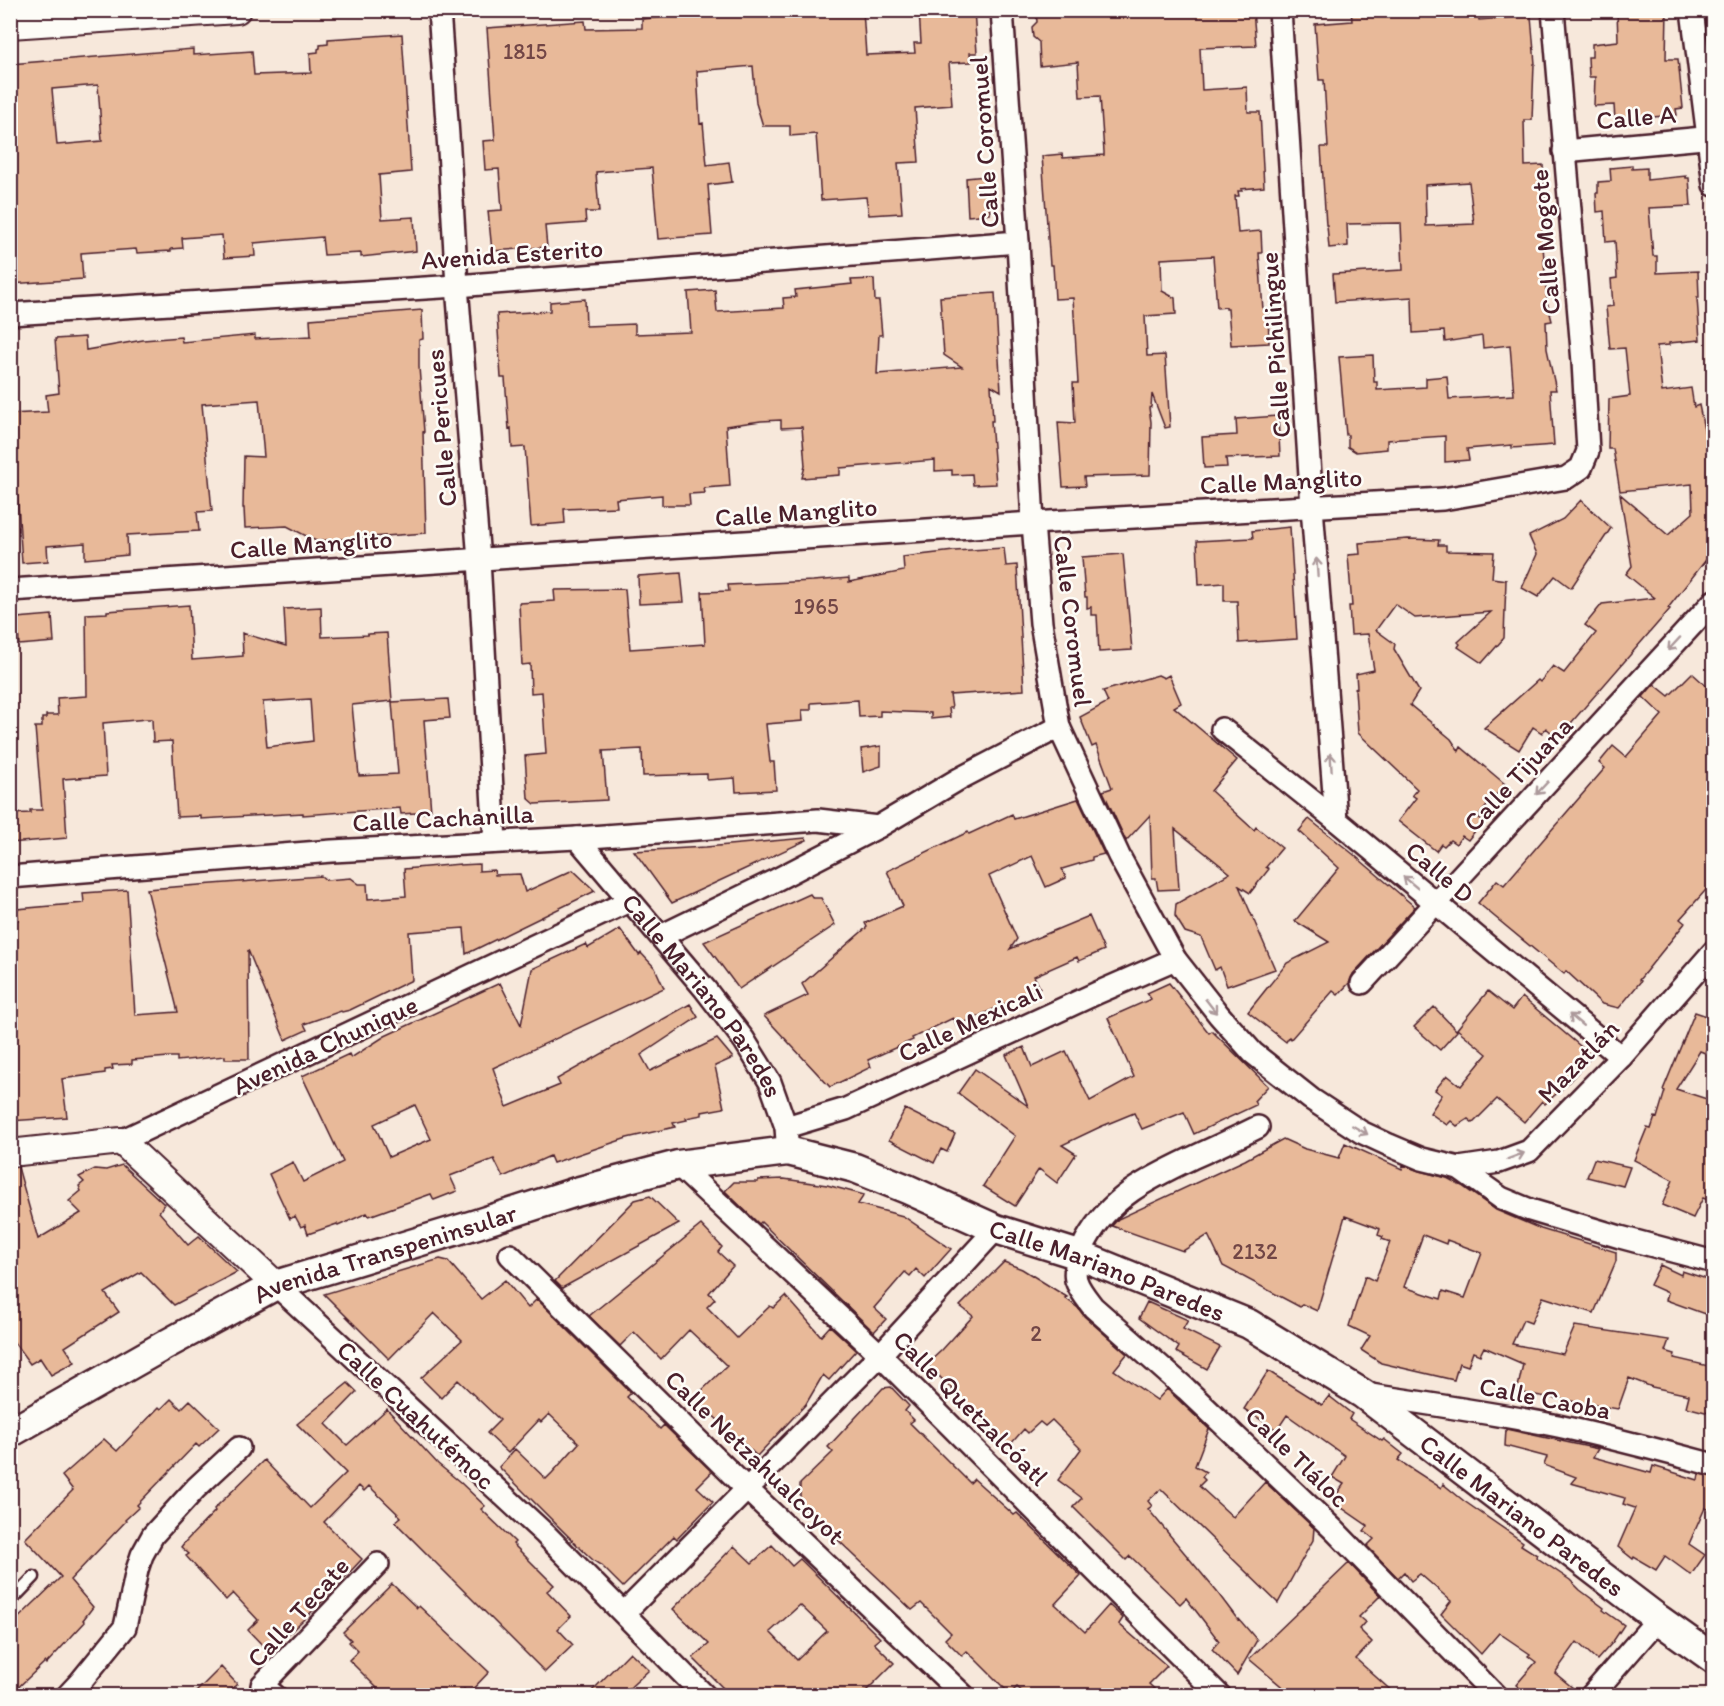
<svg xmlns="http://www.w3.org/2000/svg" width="1724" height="1706" font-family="Itim,sans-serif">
<rect width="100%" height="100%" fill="#f7e8db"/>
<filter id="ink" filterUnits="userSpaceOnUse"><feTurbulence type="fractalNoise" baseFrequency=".0167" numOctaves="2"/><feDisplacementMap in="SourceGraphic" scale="12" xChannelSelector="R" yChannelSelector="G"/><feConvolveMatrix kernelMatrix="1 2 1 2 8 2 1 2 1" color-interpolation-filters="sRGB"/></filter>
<g filter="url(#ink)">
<!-- building -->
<path fill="#e8b999" stroke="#4a1f2b" stroke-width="1.5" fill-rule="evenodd" d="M746 10H804L805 15 863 10 866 55 915 53 914 43H921L919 10H974L977 53H970L971 62 949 63 952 105 915 108 919 162 898 163 902 213 869 215 866 197 821 200 816 134 790 136V126H763L756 103 753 66 697 71 700 124 703 123 707 165 729 162 732 182 708 185 712 235 658 239 652 168 596 172 599 212H585L586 223 545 226 547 247 492 251 488 211 502 210 499 169 485 170 483 141 495 140 487 28 585 21 586 29 642 28V19Z
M1036 10H1253L1256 46 1200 48 1202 90 1247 87 1248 112H1260L1264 187 1241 189 1242 191H1238L1239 196H1235L1238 233 1261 231 1262 253H1259L1263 310H1268L1269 343 1231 345 1228 309H1226V307L1217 308 1213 256 1161 259 1162 291 1175 298 1176 314 1145 316 1147 356 1165 355 1170 427 1165 428 1152 394 1151 407 1149 408 1151 422 1150 475 1084 477 1085 486 1063 487 1058 422 1075 423 1073 383H1078L1073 298 1055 299 1053 265H1050L1042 156 1062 154 1063 158 1104 155V152L1100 96 1080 97 1078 62 1040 66 1039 42 1033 37 1032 27 1037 22Z
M1351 10H1478L1479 20 1531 16 1535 64H1534L1532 120H1524L1525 166 1543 165 1546 231H1542L1547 302 1552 321 1546 322 1547 349 1556 390H1550L1554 445 1512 448V445L1467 449 1469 460 1445 462V436L1387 440V449L1356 452 1348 447V435H1346L1339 357 1373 355 1374 382H1377V390L1426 387V378L1447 376 1449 399 1514 395 1510 345 1483 348 1482 336 1445 342 1444 331 1413 333 1412 297 1335 302 1333 274 1403 270 1401 223 1347 224 1348 246 1329 248 1327 225H1326L1321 147H1328L1324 80H1319L1315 24 1352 21ZM1469 182 1474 224 1426 226 1425 185Z
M1617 10H1667L1666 59H1678L1683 108 1676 109 1677 115 1615 120 1614 105 1594 106 1595 77H1589L1588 57H1592V44L1618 41Z
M402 34 411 172 379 175 382 219 414 217 416 251 361 257V253L324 255 322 237 254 243 255 256 224 258 222 235 182 238 183 248 171 249V251L137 253 136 249 81 253 83 279 10 284V64L193 49V55L252 51 254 75 311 73 310 53 318 52V49L320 48V45L328 44V39ZM98 85 102 141 57 145 52 89Z
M1632 166V169L1647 168V180L1686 176V178H1689L1691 206 1649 208 1653 256H1657V273L1698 271 1699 298H1697L1700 340 1669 343V345L1657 346 1662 392 1691 388 1694 407 1699 405 1710 459 1713 551 1668 608 1670 609 1558 738 1546 728 1542 733 1533 727 1519 750 1484 728 1538 680 1540 682 1553 666 1564 673 1596 633 1585 625 1602 604 1655 598 1626 574 1632 566 1620 494 1668 535 1693 513 1692 484 1620 491 1613 449H1608L1609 399 1630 396 1625 348 1610 349 1606 307 1613 306 1611 279 1617 278 1615 241 1606 242 1604 211 1597 212 1596 193H1598V182L1611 181 1610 168Z
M986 176 990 214 968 216 966 178Z
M874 279 875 301H879L882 335H879L877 374 962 367 944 355 940 297 995 293 1001 391 991 385 993 421H991L996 484 973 485 972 474 952 475V470L935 471V460L840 468V475L802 478 805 466 802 427 781 428V420L761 421 726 426 730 486 704 488 705 493 689 494 690 505H662V495L616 499 617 507 564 509 565 523 531 526 525 447 512 448 511 428 509 429 505 378H501L497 314 550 311V302L585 299 586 326 635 324V334L691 332 688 292 715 290 717 312 784 308 783 298 796 297 795 290 852 284 851 280Z
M422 310 423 339 419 340V367L424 432H423L426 533 316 541 287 526 245 528 244 508H243L244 456 264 457 259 400 202 404 212 511 197 512 199 531 127 535 128 555 85 559V543L47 546 48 561 22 563 16 475H10V414L48 412 46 395 59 393 55 339 85 337 86 350 143 340 181 337 182 342 255 335V339L311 336 310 319Z
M1278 416 1280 456 1226 458 1227 467 1204 468 1202 437 1237 435 1236 419Z
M1581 500 1611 528 1571 588 1555 576 1538 597 1522 588 1537 554 1529 536 1563 519Z
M1290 527 1297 639 1239 643 1237 601H1224V583L1199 585 1197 541 1253 538 1252 531Z
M1408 539 1439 540 1438 545H1446V551L1494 552 1492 578 1506 580 1504 638 1482 663 1458 647 1460 644 1458 642 1491 612 1415 618 1395 604 1376 630 1395 644 1394 649 1419 691 1410 705 1451 739 1459 751 1461 747 1505 784 1478 817 1483 821 1468 840 1462 836 1456 844 1450 840 1444 846 1441 844 1436 851 1398 821 1416 798 1412 795 1417 789 1358 733 1355 689 1357 688 1356 674 1374 670 1368 634 1351 635 1349 606H1352L1348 555 1360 554 1359 543Z
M1004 548 1006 566 1017 565 1024 690 950 695 952 708H949L950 717 931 719V713L880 711V716L859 717 858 700 811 703V710H802L803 721 766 724 770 762H774L776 790 736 792 735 778 707 780V774L643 776 642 749 603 751 607 800 535 804 528 798 525 756 546 754 542 692 531 693 530 664 522 665 519 603 555 601 554 590 625 589 630 649 705 644 702 592 729 591 728 585 813 581 849 578V582L904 571 903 557 954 551Z
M1123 554 1132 650 1099 652 1097 615H1091V607L1087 608V597H1085L1082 557Z
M681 573 684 602 639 604 638 576Z
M189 605 192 660 243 656 242 633 286 646 284 609 321 607 322 637 368 635V634L387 633 392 701 352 705 359 776 398 774 392 702 448 699 450 718 424 720 431 812 401 814 400 808 303 815V813L201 819V816L177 817 172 741 153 742 152 719H147L103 723 106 776 63 779 67 838 10 843V814L30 813V810H42L35 727H42V718H46V715H58L57 698 87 696 86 614 107 613V611ZM310 699 313 741 267 747 263 702Z
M52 615 54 642 19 645 17 618Z
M1692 673 1713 692V882L1680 919 1685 923 1639 980 1641 981 1619 1008 1602 1004 1566 971 1564 974 1478 903 1497 880 1504 885 1605 768 1599 763 1613 746 1626 757 1662 715 1643 697 1654 684 1669 696Z
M1158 675 1164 678 1169 675 1181 703 1174 707 1237 760 1211 791 1254 830 1256 827 1282 848 1266 867 1269 869 1250 893 1239 886 1275 969 1227 986 1220 967 1215 970 1201 937 1185 932 1175 916 1176 904 1230 873 1175 829 1179 889 1158 890 1156 878H1152L1150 815 1126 841 1103 791 1112 788 1096 745 1092 747 1080 717 1108 702 1103 691Z
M881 746V766L863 772 861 749Z
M1078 799 1104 854 1092 857V860L1062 869 1066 878 1046 887 1032 856 989 876 1017 939 1010 949 1089 916 1104 950 1079 961 1077 957 1034 976 1040 988 957 1026 953 1018 912 1038 913 1040 868 1060 871 1067 830 1087 764 1016 808 995 802 984 867 927 865 923 903 906 887 871 968 832 969 834 1012 814 1014 819Z
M1309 819 1353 854 1415 907 1353 974 1350 982 1338 995 1333 991 1291 1039 1289 1037 1286 1042 1248 1012 1287 963 1329 942 1295 921 1339 868 1299 831Z
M806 838 807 840 672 903 634 851 706 847Z
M460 864V865L479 864V871L494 870 495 875 520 874 525 892 573 870 595 891 466 954 464 928 409 932 412 980 350 1010 342 1012 341 1011 304 1024 307 1030 285 1040 248 950 249 1059H225V1056L177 1061V1057H169L132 1060V1064L112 1065 113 1069 105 1070V1073L62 1079 67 1117 10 1121V921L18 920 17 909 84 903 83 893 127 890 135 1015 178 1012 147 889 321 876 326 880 351 878 359 884H367L368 899 406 896 404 869Z
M810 894 813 898H821L835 925 739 989 704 942Z
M620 929 639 955 641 953 655 968 664 988 493 1068 507 1107 560 1085 557 1079 690 1004 698 1017 641 1055 650 1071 717 1039 733 1058 715 1066 724 1108 702 1112V1115L686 1118 687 1120 673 1123 675 1127 627 1138 553 1163 550 1156 503 1177 494 1159 450 1176 457 1191 434 1200 431 1194 369 1216 367 1213 338 1226 337 1224 308 1234 305 1225 301 1227 295 1216 290 1219 269 1174 293 1162 303 1182 343 1162 302 1076 349 1054 351 1058 385 1036 500 983 521 1025 532 969 586 944 588 948ZM415 1105 431 1139 389 1157 374 1124Z
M1169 983 1209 1033 1212 1031 1268 1086 1254 1101 1256 1105 1194 1134 1184 1112 1142 1129 1134 1113 1100 1127 1062 1145 1076 1154 1057 1183 1039 1169 1015 1206 983 1186 1015 1136 958 1093 975 1069 1028 1106 1006 1055 1024 1047 1032 1067 1066 1051 1090 1101 1134 1077 1108 1018 1151 999 1147 993Z
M1488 991 1512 1010 1522 997 1592 1056 1565 1086 1545 1104 1542 1101 1524 1122 1497 1099 1473 1123 1468 1119 1457 1126 1451 1121 1447 1125 1430 1113 1442 1095 1435 1090 1447 1075 1461 1086 1487 1054 1457 1029Z
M1434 1007 1457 1031 1440 1050 1414 1027Z
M1695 1012 1713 1018V1041L1705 1053 1700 1051 1676 1089 1713 1101V1202L1703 1198 1693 1218 1662 1205 1673 1180 1634 1160 1647 1128 1651 1129 1655 1117 1657 1118 1665 1091 1663 1090Z
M905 1109 955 1134 947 1152 941 1149 934 1163 889 1140Z
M1283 1139 1305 1149 1339 1158 1345 1143 1402 1169 1403 1165 1419 1171 1447 1178 1462 1186 1496 1210 1541 1229 1616 1252V1261L1594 1313 1543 1297 1531 1323 1523 1320 1512 1344 1563 1354 1575 1326 1669 1340 1665 1351 1675 1354 1674 1358 1713 1367V1414L1686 1407 1689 1395 1652 1387 1629 1378 1618 1409 1517 1392 1523 1364 1484 1347 1480 1355 1473 1352 1468 1366 1459 1363 1454 1380 1381 1363 1361 1350 1370 1336 1349 1326 1365 1276 1375 1281 1390 1242 1382 1239 1383 1237 1378 1235 1380 1229 1345 1216 1317 1311 1302 1304 1300 1307 1223 1266 1208 1235 1183 1251 1112 1226 1118 1219 1245 1160ZM1423 1235 1446 1244 1447 1240 1482 1253 1465 1298 1443 1291 1441 1299 1404 1287Z
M1594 1159 1630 1167 1623 1186 1587 1177Z
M122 1165 164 1204 159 1212 188 1245 199 1236 237 1272 174 1305 141 1272 105 1293 119 1312 65 1347 75 1362 51 1375 40 1358 30 1364 10 1337V1168L18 1167 38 1239 81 1213 69 1201 81 1191 79 1186 84 1182 79 1177 95 1169 106 1170Z
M784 1179 827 1185 864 1195 858 1204 903 1216 951 1249 925 1278 916 1269 910 1276 905 1272 874 1308 886 1319 874 1332 761 1222 759 1224 725 1191 734 1182H758V1180Z
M650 1196 679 1224 562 1288 555 1281 635 1200Z
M701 1225 722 1247 718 1252 733 1266 709 1293 715 1299 707 1307 737 1338 770 1306 773 1308 786 1296 821 1336 830 1326 856 1350 829 1380 823 1375 806 1404 757 1456 694 1398 727 1366 689 1330 661 1359 634 1332 620 1346 589 1316Z
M440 1259 448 1261 481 1299 505 1280 528 1308 537 1299 631 1393 627 1397 660 1429 664 1425 712 1472 697 1487 713 1502 677 1539 674 1536 623 1587 602 1566 594 1561 578 1546 499 1467 515 1449 546 1479 552 1473 579 1443 549 1414 541 1422 539 1420 508 1453 487 1433 500 1420 458 1380 441 1398 421 1378 462 1340 434 1313 389 1359 324 1294Z
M1004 1262 1022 1269 1067 1297 1065 1298 1078 1308 1084 1316 1127 1354 1114 1370 1157 1400 1167 1389 1209 1429 1195 1466 1206 1472 1202 1477 1205 1480 1199 1486 1233 1517 1265 1482 1314 1528 1313 1540 1278 1603 1161 1489 1148 1501 1152 1506 1148 1509 1217 1592 1238 1620 1239 1619 1257 1640 1237 1675 1212 1649 1219 1641 1186 1598 1180 1604 1130 1556 1126 1560 1073 1507 1082 1498 1058 1480 1081 1449 1052 1420 1045 1426 1040 1422 1028 1433 1024 1429 1009 1446 927 1364 942 1350 973 1316 960 1306Z
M1660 1265 1681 1275 1682 1271 1713 1281V1317L1666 1300 1668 1293 1650 1285Z
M1147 1302 1188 1320 1183 1329 1220 1347 1207 1369 1176 1352 1179 1347 1139 1318Z
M1268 1371 1322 1405 1329 1396 1352 1414 1349 1419 1382 1441 1384 1439 1403 1454 1398 1460 1441 1488 1443 1484 1464 1501 1523 1542 1521 1545 1537 1555 1536 1557 1570 1580 1580 1590 1604 1608 1603 1610 1624 1625 1612 1643 1597 1660 1577 1642 1555 1673 1579 1693V1695H1528L1516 1685 1536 1662 1528 1656 1530 1654 1499 1633 1481 1654 1441 1614 1451 1601 1420 1574 1411 1581 1404 1572 1398 1578 1367 1546 1374 1539 1364 1531 1368 1526 1332 1501 1344 1484 1332 1477 1345 1456 1287 1415 1277 1430 1244 1409Z
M348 1383 357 1392 326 1424 347 1445 387 1409 438 1464 460 1482 485 1506 481 1509 515 1542 513 1544 554 1585 547 1591 571 1616 558 1629 573 1645 545 1672 395 1522 401 1517 369 1486 364 1491 359 1486 324 1522 362 1559 322 1602 282 1640 278 1637 266 1649 248 1630 258 1620 233 1593 226 1600 186 1556 189 1554 181 1547 184 1543 215 1511 214 1509 264 1460 310 1508 346 1473 297 1424Z
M891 1387 909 1406 905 1411 914 1420 910 1423 970 1483 974 1479 1014 1515 1017 1513 1081 1576 1055 1604 1085 1632 1109 1605 1123 1618 1119 1624 1167 1666 1149 1684 1161 1695H1026L1017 1687 1010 1694 967 1651 962 1656 945 1639 951 1633 921 1603 912 1610 800 1504V1484L833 1452 828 1447 883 1388Z
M171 1399 181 1409 190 1400 219 1428 199 1447 196 1444 137 1505 139 1507 125 1520 126 1521 70 1580 93 1607 83 1620 85 1622 46 1664 45 1662 10 1695V1626L61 1577 25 1539 73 1490 62 1476 104 1439 117 1451 159 1407 161 1409Z
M1506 1429 1598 1449 1593 1457 1651 1473 1653 1466 1698 1480 1699 1474 1713 1477V1511L1705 1508 1689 1544 1705 1555 1691 1575 1665 1556 1656 1570 1634 1557 1633 1559 1618 1547 1635 1508 1623 1504 1625 1498 1571 1483 1576 1477 1544 1465 1547 1457 1505 1446Z
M772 1545 792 1566 800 1559 880 1638 874 1643 894 1663 862 1695H730L693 1658 709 1644 673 1609 734 1546 752 1563ZM800 1605 827 1631 797 1660 770 1632Z
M1349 1563 1380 1596 1359 1617 1365 1622 1359 1629 1372 1642 1356 1659 1396 1695H1292L1249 1659Z
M392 1584 417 1608 419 1606 489 1672 469 1693 464 1689 457 1695H384L349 1660 358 1651 349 1642 351 1640 343 1632Z
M630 1652 649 1670 622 1695H588Z
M221 1667 237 1684 226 1695H193Z"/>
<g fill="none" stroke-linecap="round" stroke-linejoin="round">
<!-- service casing -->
<g stroke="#4a1f2b" stroke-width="15">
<path id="service" d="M10 1602 34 1577"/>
</g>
<!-- minor casing -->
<g stroke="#4a1f2b" stroke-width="26">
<g id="minor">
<path d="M439 10 449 150 457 286 479 560 495 842"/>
<path d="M1002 10 1018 242 1033 523 1041 623 1059 727 1119 856 1175 959 1219 1015 1253 1053 1311 1099 1361 1132 1389 1145 1422 1159 1459 1168 1501 1198 1530 1210 1620 1237 1714 1262"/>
<path d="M1280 10 1312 507 1336 820"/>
<path d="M1692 10 1714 185"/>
<path d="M1564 151 1714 137"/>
<path d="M10 314 457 286 1018 242"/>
<path d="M10 590 1033 523 1443 499 1566 478 1581 468 1588 451 1583 362 1553 10"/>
<path d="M1222 729 1336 820 1621 1057"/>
<path id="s1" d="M577 838 705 989 744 1040 770 1082 786 1127 787 1141"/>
<path d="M10 877 332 851 577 838 818 820 878 827"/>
<path d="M661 936 772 882 878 827 959 779 1059 727"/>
<path d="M1362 983 1714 601"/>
<path d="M786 1127 846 1109 1097 993 1175 959"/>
<path d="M1258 1127C1236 1138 1214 1148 1192 1158 1148 1179 1110 1197 1086 1241 1080 1252 1073 1268 1076 1280 1079 1290 1087 1299 1093 1307L1186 1389 1334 1530 1496 1696"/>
<path d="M121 1141 629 901"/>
<path d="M678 1165 880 1355 1220 1696"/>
<path d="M1459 1168 1499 1162 1529 1151 1621 1057 1714 951"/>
<path d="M510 1255 748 1490 964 1696"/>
<path d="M276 1285 545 1534 705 1696"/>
<path d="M1364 1394C1429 1404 1494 1413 1558 1426 1610 1437 1662 1451 1714 1465"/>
<path d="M624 1613 880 1355 996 1229"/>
<path d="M67 1696 81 1681 125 1627 137 1570 142 1555 153 1535 196 1488 239 1448"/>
<path d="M275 1696 262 1685 378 1564"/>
<path d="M1591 1696 1658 1619"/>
</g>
</g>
<!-- tertiary casing -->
<g stroke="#4a1f2b" stroke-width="30">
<path id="tertiary" d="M10 25 237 10
M10 1153 121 1141 276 1285"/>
</g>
<!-- secondary casing -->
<g stroke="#4a1f2b" stroke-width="33">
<g id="secondary">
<path id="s2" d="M10 1433 165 1345 276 1285 477 1224 576 1192 678 1165 788 1151 855 1168 907 1189 996 1229 1079 1255 1249 1324 1363 1394 1658 1619 1714 1659"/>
</g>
</g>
<!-- service -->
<use href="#service" stroke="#fdfcf7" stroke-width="10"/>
<!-- minor -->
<use href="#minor" stroke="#fdfcf7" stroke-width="21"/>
<!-- tertiary -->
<use href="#tertiary" stroke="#fdfcf7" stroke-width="26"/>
<!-- secondary -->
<use href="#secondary" stroke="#fdfcf7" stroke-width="28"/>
</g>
<!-- one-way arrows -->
<defs><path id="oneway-shaft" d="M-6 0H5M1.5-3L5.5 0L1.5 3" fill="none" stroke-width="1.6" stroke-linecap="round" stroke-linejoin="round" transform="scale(1.5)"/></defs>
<g stroke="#ac999b">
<use href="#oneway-shaft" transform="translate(1317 567) rotate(-94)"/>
<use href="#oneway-shaft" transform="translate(1674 644) rotate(133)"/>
<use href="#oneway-shaft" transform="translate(1331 762) rotate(-94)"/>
<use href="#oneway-shaft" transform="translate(1542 788) rotate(133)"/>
<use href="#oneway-shaft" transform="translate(1410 882) rotate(-140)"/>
<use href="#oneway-shaft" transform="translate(1211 1006) rotate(52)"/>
<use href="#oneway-shaft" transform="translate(1576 1020) rotate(-140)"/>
<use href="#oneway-shaft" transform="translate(1360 1130) rotate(30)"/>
<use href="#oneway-shaft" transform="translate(1516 1156) rotate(-21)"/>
</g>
</g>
<g text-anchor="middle" stroke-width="5" stroke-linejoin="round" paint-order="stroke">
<!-- number labels -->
<g font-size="22" fill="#724646">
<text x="525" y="59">1815</text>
<text x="816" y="614">1965</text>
<text x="1255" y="1259">2132</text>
<text x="1036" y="1341">2</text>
</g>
<!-- street labels -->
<g font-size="26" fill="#4a1f2b" stroke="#fdfcf7">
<text transform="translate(1636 117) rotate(-5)" y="9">Calle A</text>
<text transform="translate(984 142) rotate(-94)" y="9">Calle Coromuel</text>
<text transform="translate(1545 242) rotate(-95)" y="9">Calle Mogote</text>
<text transform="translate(512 254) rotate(-4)" y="9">Avenida Esterito</text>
<text transform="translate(1275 345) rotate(-94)" y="9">Calle Pichilingue</text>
<text transform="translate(441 428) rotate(-95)" y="9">Calle Pericues</text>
<text transform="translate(1281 481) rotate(-3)" y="9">Calle Manglito</text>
<text transform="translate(796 512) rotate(-4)" y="9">Calle Manglito</text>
<text transform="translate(311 544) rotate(-4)" y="9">Calle Manglito</text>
<text transform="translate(1073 621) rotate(83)" y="9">Calle Coromuel</text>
<text transform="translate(1518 774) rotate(-47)" y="9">Calle Tijuana</text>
<text transform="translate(443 818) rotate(-3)" y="9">Calle Cachanilla</text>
<text transform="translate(1440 872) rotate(40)" y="9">Calle D</text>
<text dy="9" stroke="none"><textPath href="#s1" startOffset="202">Calle Mariano Paredes</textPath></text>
<text transform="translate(970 1022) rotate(-25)" y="9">Calle Mexicali</text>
<text transform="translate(325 1045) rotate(-25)" y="9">Avenida Chunique</text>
<text transform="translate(1578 1061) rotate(-46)" y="9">Mazatlán</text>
<text dy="9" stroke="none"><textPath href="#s2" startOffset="418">Avenida Transpeninsular</textPath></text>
<text dy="9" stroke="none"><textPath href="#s2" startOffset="1176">Calle Mariano Paredes</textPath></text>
<text transform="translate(1545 1398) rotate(11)" y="9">Calle Caoba</text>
<text transform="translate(971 1408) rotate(45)" y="9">Calle Quetzalcóatl</text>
<text transform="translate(416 1415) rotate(43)" y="9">Calle Cuahutémoc</text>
<text transform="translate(755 1457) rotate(44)" y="9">Calle Netzahualcoyot</text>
<text transform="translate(1297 1457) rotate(44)" y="9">Calle Tláloc</text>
<text dy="9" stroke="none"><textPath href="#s2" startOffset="1662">Calle Mariano Paredes</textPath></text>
<text transform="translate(298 1612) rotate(-48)" y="9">Calle Tecate</text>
</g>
</g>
<!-- margin -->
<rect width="1724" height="1706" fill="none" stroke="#fdfcf7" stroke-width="36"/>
<rect x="18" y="18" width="1688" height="1670" fill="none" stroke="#4a1f2b" stroke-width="2" filter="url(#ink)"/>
</svg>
